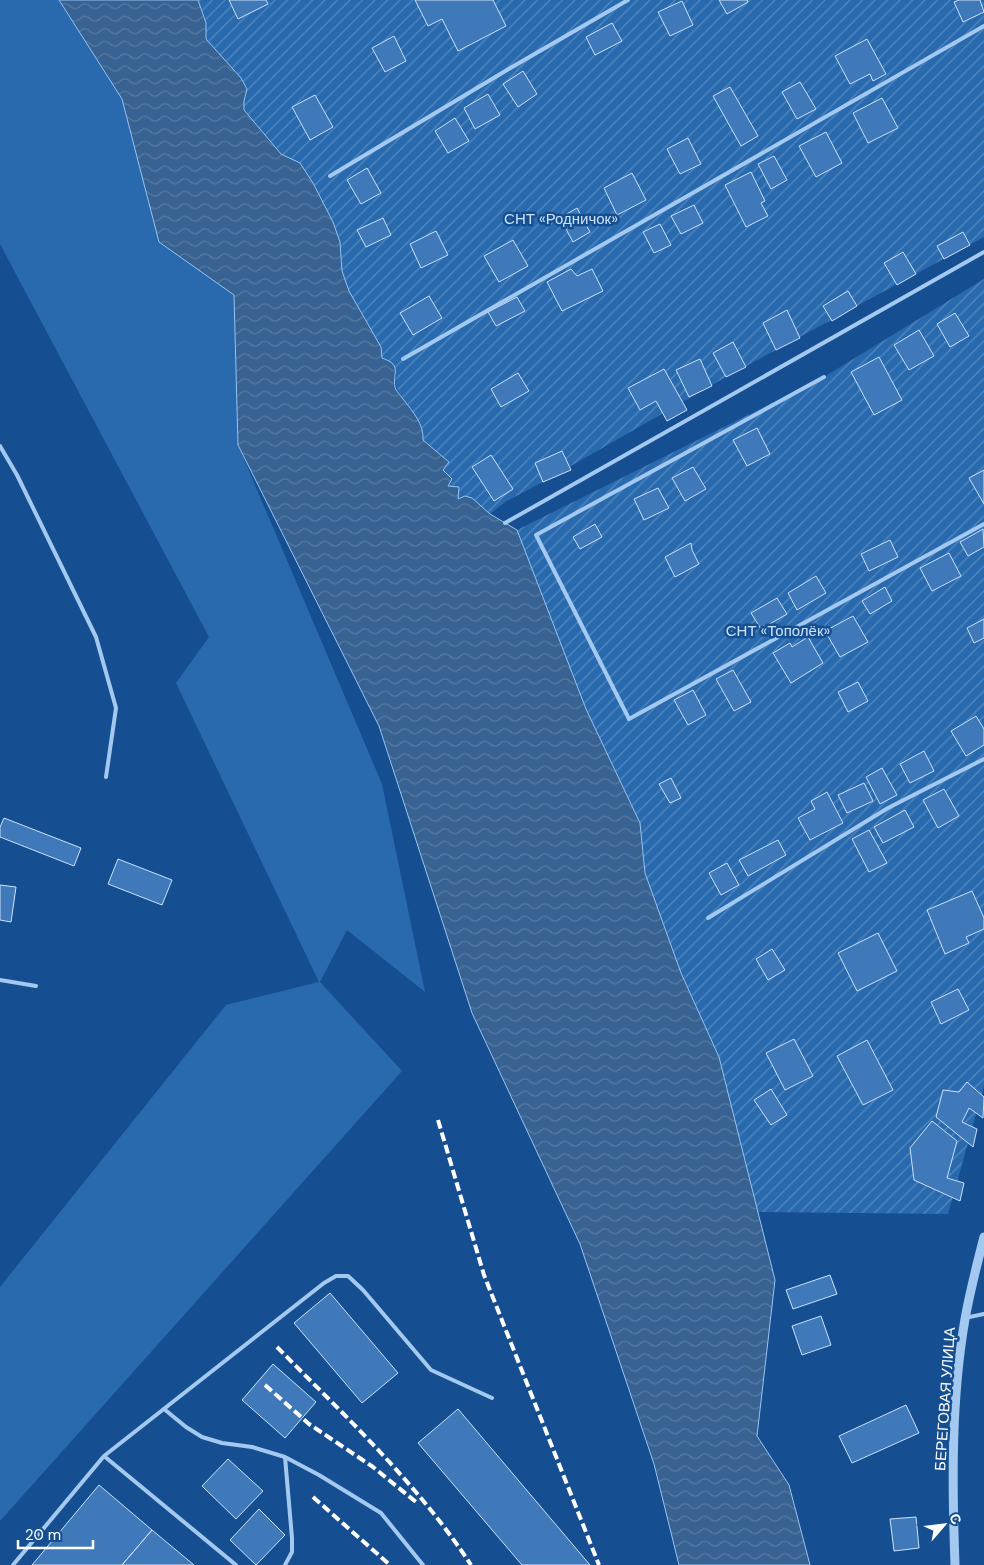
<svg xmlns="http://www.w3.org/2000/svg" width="984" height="1565" font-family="'DM Sans',sans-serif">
<defs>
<pattern id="garden-furrows" width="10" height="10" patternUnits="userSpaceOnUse" patternTransform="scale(1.25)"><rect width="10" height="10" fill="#296aaf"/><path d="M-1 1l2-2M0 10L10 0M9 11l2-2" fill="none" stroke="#5488bf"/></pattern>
<pattern id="water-waves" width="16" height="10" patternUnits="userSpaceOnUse" patternTransform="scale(1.25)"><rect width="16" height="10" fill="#386292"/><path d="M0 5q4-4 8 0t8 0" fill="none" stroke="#567aa2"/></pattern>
</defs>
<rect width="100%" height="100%" fill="#164f91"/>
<!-- grass -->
<path fill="#296aaf" d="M0 0H59L122 99 159 242 234 295 238 445 382 784 425 992 347 930 320 982 402 1071 0 1521V1287L226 1005 319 982 176 683 209 637 0 244Z"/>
<!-- garden -->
<path fill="url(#garden-furrows)" d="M198 0H984V237L726 377 543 482 505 502 490 514 472 498 458 499 448 486 443 470 448 462 423 440C424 411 390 398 396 375L382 358 349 291 342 271 340 242 333 222 313 183 300 163 281 154 244 110V101L247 89 206 38V23Z
M984 279V1086L948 1214 758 1212 719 1057 681 973 645 873 640 823 586 709 517 530 824 377Z"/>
<!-- water -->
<path fill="url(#water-waves)" stroke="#96c4f3" d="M59 0H198L206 23V39L241 78 247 89 244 101V110L281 154 300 163 313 183 333 222 340 242 342 271 349 291 381 347 382 358C405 366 390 375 396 390 398 393 401 396 403 399 413 412 424 424 423 440L449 462 443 470 452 479 448 486 459 487 458 499 465 496 472 498 490 514 517 530 586 709 640 823 645 873 681 973 719 1057 775 1280 757 1436 789 1485 810 1565H679L654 1464 580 1244 472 1013 379 726 238 445 234 295 159 242 122 99Z"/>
<!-- building -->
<path fill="#3f79b9" stroke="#cbe2fb" d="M229 0H266L268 4 238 19Z
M415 0H493L506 26 458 51 442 19 428 26Z
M719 0H747L748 2 727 14Z
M959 0H980L984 12 963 22 954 2Z
M682 1 693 25 670 36 658 12Z
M612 23 622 41 595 55 586 37Z
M394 36 406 61 385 72 372 48Z
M867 39 886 74 873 81 870 74 850 84 835 56Z
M523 71 537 94 518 107 503 84Z
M800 82 816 109 797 119 782 92Z
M730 87 758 136 741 146 713 96Z
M488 94 500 115 475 129 464 108Z
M315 95 333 127 310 140 292 107Z
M882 98 898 128 868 143 853 113Z
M455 118 469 141 448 153 435 131Z
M826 132 842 163 816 177 799 146Z
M688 138 701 164 680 174 667 149Z
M774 156 787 180 771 189 758 164Z
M367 168 381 193 361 204 347 180Z
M751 172 765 201 761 203 768 216 746 227 725 185Z
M632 173 646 200 617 215 604 188Z
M694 205 703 223 681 234 671 216Z
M577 208 590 232 573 242 560 218Z
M383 218 391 235 366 247 357 230Z
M660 224 671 245 654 253 643 232Z
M436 231 448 255 421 268 410 244Z
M963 232 970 245 944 259 937 246Z
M513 240 528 266 499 282 484 256Z
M903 252 916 274 897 285 884 263Z
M571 269 577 276 592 269 603 291 562 311 547 282Z
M848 291 857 306 832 321 823 306Z
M429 296 442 318 413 335 400 313Z
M517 297 525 311 496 326 488 312Z
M787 310 800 338 776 350 763 323Z
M955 313 969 336 950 347 937 324Z
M919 330 934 356 909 370 894 345Z
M733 342 746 367 726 377 713 353Z
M879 357 902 400 874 415 851 372Z
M700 359 712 386 689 397 676 370Z
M664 369 687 410 667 421 656 401 640 410 628 388Z
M518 373 529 391 501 407 491 389Z
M757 428 770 454 747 466 733 440Z
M562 451 571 470 543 482 535 463Z
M491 455 513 489 494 501 472 467Z
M693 467 706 489 685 501 672 478Z
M984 470V504L969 478Z
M658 488 669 508 644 520 634 499Z
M595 524 602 537 580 549 573 537Z
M983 529 984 547 968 556 960 542Z
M890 540 898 557 869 571 861 554Z
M691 543 692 550 699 564 675 577 665 557Z
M949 553 961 576 932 591 920 568Z
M816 576 826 593 797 610 788 593Z
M885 587 892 601 870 614 862 601Z
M777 598 787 614 761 629 751 613Z
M853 616 868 642 840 657 825 631Z
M984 619V638L974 643 967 628Z
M808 637 823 663 791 683 773 653 790 643 792 647Z
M733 670 751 702 734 711 716 679Z
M858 682 868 701 848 712 838 692Z
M693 690 706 715 688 725 674 700Z
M976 716 984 729V745L966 756 951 731Z
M924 751 934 771 910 783 900 764Z
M882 768 897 795 880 804 866 777Z
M671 778 681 798 670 803 659 784Z
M864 783 873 801 847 813 838 795Z
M944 789 959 816 938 828 923 800Z
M827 792 843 823 810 840 798 818 815 809 811 801Z
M905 810 914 827 883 843 874 827Z
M4 818 81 848 74 866 0 837V827Z
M869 830 887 863 869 872 852 839Z
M778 840 786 855 748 876 739 860Z
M118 859 172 880 162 905 108 884Z
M727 863 739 885 721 895 709 873Z
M0 885 16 887 11 922 0 920Z
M972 891 984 918V929L966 937 969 943 945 954 927 910Z
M878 933 897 971 857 991 838 953Z
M772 949 785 970 768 980 756 959Z
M958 989 969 1010 941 1024 931 1002Z
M794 1039 813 1076 785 1090 766 1053Z
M867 1040 893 1090 863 1105 837 1056Z
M967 1082 984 1097 983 1118 969 1108 962 1122 977 1129 973 1147 936 1117 943 1090 959 1092Z
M771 1089 787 1115 771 1125 754 1100Z
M932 1121 957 1141 947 1178 964 1183 960 1201 914 1180 910 1148Z
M830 1275 837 1294 793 1309 786 1290Z
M330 1293 398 1373 362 1403 294 1323Z
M821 1316 831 1345 802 1355 792 1326Z
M273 1364 316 1402 285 1438 242 1400Z
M906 1405 919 1433 852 1463 839 1436Z
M458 1409 590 1565H522L418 1443Z
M228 1459 263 1491 236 1519 202 1486Z
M99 1485 152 1530 122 1565H32Z
M259 1509 285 1535 256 1565 230 1540Z
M916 1517 919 1548 894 1551 890 1519Z
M152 1530 194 1565H122Z"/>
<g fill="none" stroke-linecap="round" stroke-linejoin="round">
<!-- service -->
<path stroke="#a4c9f0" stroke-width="4" d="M330 176 507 70 628 0
M403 359 984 26
M824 377 536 535 629 719 984 524
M0 446 17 475 96 637 116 708 106 777
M505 523 984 252
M708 918 888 808 984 759
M0 980 36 986
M965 1318 984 1314
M164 1409 186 1427 202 1437 222 1443 252 1447 285 1457 319 1475 381 1513 423 1565
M104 1456 236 1565
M285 1457 292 1538V1552L285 1565
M13 1565 104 1456 324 1283 336 1276H348L363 1290 431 1370 492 1398"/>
<!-- tertiary -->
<path stroke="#a4c9f0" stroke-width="9" d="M955 1565C952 1483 951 1400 965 1319 970 1291 977 1264 984 1237"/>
<!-- rail -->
<path stroke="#fff" stroke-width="4" stroke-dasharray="9 4" stroke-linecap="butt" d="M438 1120 484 1275 599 1565
M277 1347C345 1416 418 1484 471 1565
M265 1385 309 1424 373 1467 416 1502
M313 1497 390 1565"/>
</g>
<g text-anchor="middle" stroke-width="5" stroke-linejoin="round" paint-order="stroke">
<!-- park labels -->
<g font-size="15" fill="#cbe2fb" stroke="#164f91">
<text x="561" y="224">СНТ «Родничок»</text>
<text x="778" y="636">СНТ «Тополёк»</text>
</g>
<!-- street labels -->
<g font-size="15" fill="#fff" stroke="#164f91">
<text transform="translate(945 1399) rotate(-86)" y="5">БЕРЕГОВАЯ УЛИЦА</text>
</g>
</g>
<!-- north arrow -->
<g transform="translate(944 1525) rotate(62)" stroke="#164f91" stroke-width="4" paint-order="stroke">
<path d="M0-4L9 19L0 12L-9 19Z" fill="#ffffff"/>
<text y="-8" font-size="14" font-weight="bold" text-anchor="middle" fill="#ffffff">С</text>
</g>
<!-- scale -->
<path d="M18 1540v8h75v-8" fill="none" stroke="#ffffff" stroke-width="2.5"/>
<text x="25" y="1540" font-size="15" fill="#ffffff" stroke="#164f91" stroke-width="4" paint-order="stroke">20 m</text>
</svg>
